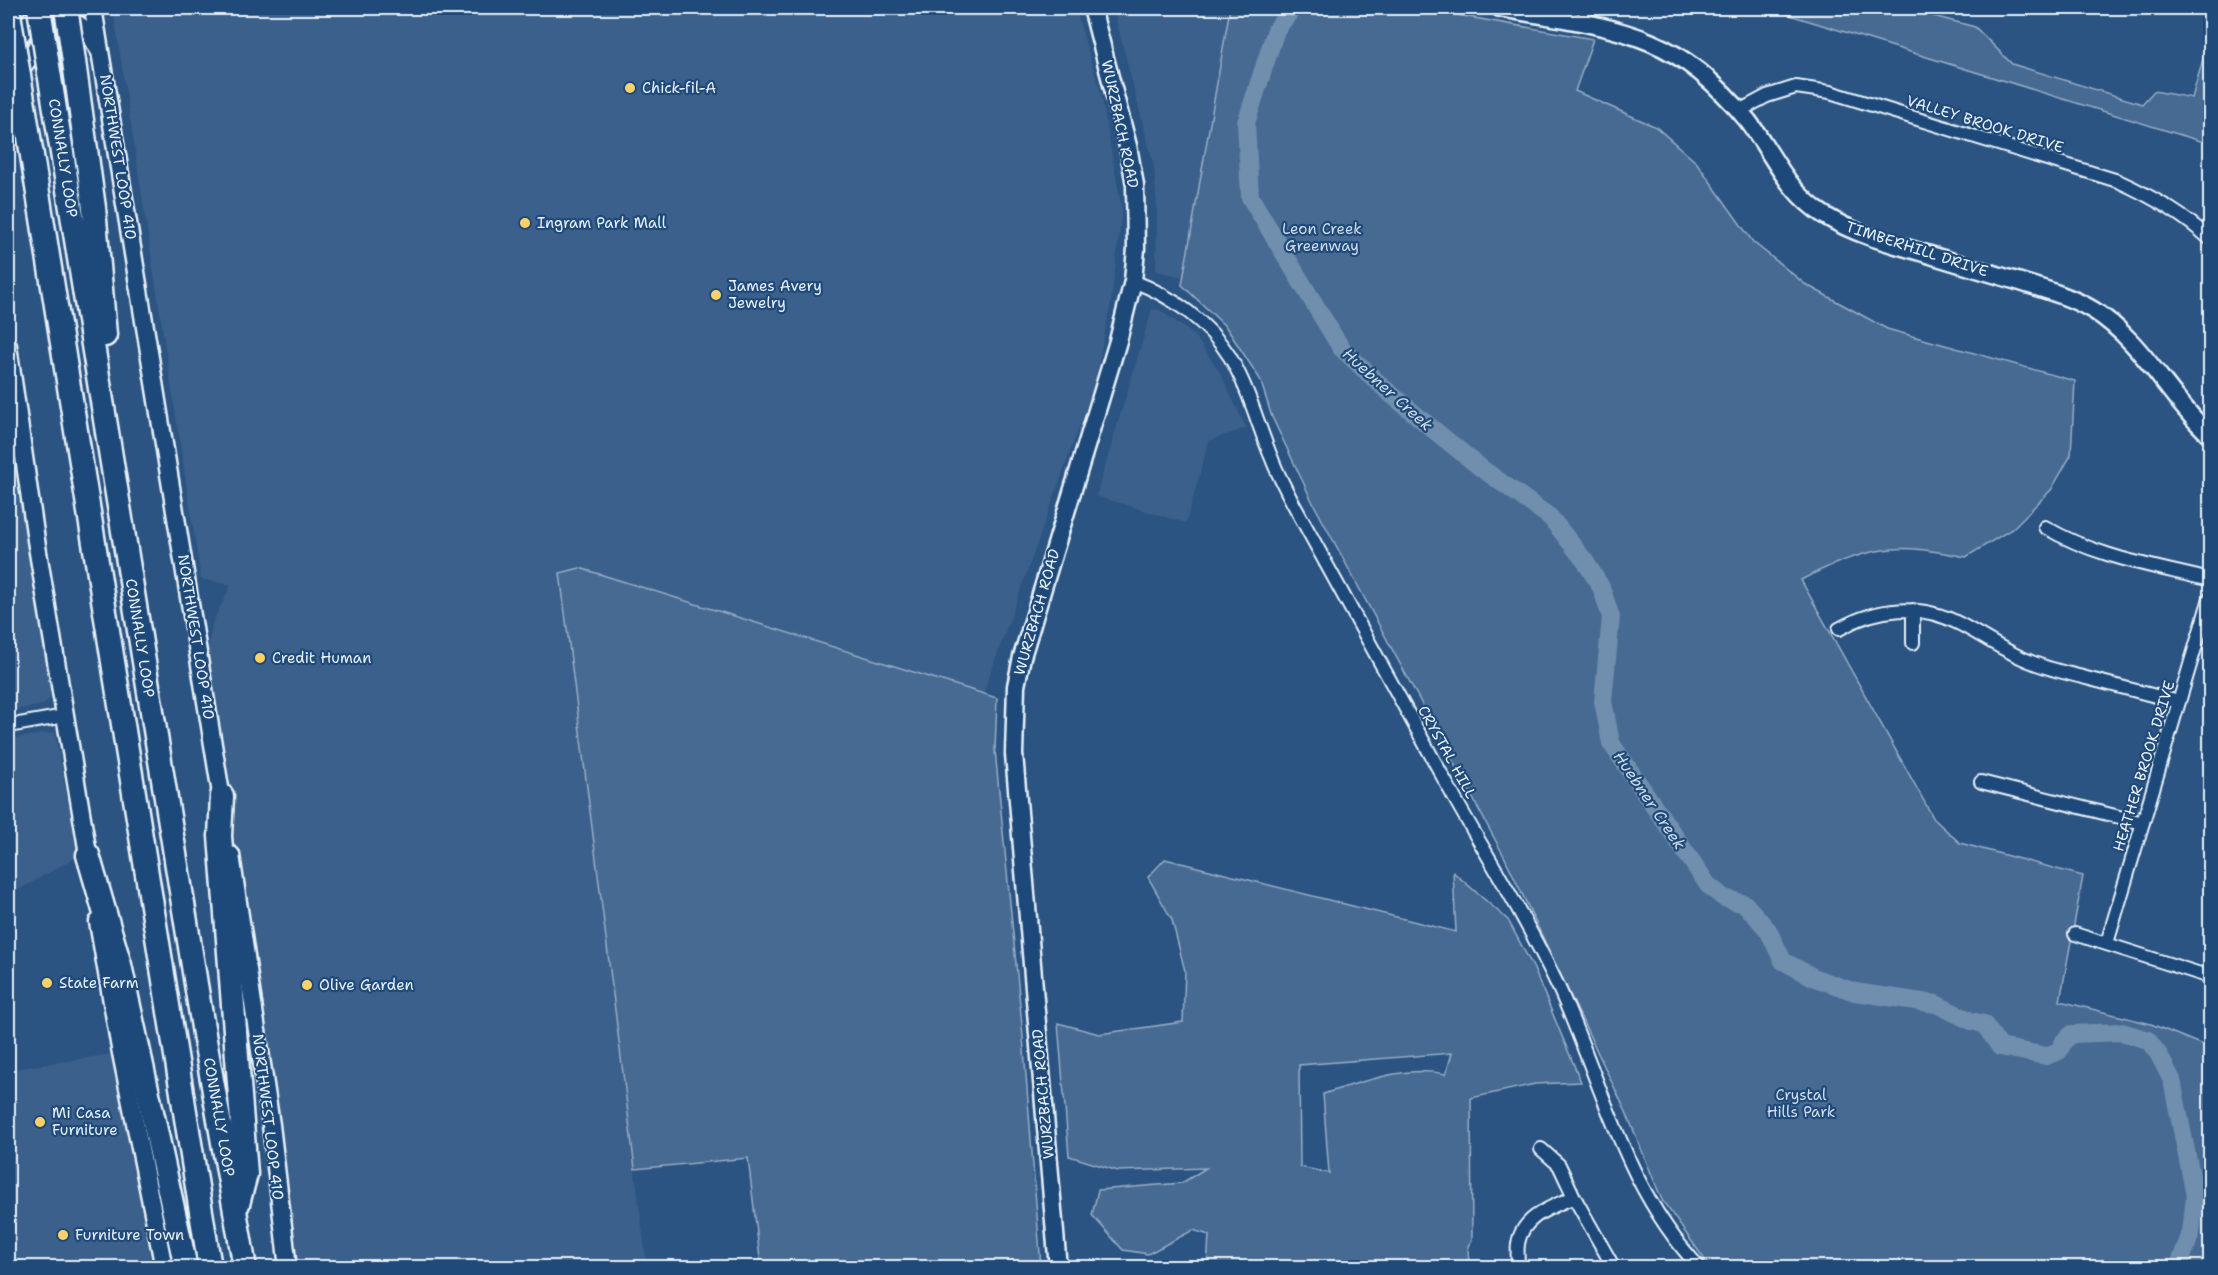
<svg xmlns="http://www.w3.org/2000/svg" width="2218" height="1275" font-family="'Shantell Sans',sans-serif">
<rect width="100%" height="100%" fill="#2b5482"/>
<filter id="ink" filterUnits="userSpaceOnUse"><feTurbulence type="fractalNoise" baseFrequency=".0167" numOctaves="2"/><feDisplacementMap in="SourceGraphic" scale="12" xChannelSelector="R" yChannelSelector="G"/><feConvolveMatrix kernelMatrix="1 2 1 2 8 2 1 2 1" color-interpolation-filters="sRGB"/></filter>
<g filter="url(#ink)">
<!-- built -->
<path fill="#3a608b" d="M113 8H1075L1101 94 1122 210 1111 303 1094 386 983 694 580 568 560 573 647 1267H299L208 673V648L212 624 231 585 201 579Z
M1113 8H1230L1184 277 1156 271 1157 211 1154 167Z
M1152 309 1160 310 1195 336 1221 374 1246 428 1209 441 1186 523 1096 496Z
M8 406 52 696 43 705 8 711Z
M55 732 78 856 8 896V739Z
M112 1054 150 1257 146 1262 107 1267H8V1070Z"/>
<!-- green -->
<path fill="#476b93" stroke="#98aec6" stroke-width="1.5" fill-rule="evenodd" d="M1230 8H1418L1593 39 1575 91 1656 127 1697 163 1753 242 1805 284 1887 329 2075 381 2071 455 2051 490 2012 529 1966 557C1942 553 1917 547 1893 549 1861 551 1829 565 1801 580L1934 819 1960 843 2083 876 2060 1001 2151 1024 2210 1048V1267H1710L1662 1200 1626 1112 1505 858 1313 503 1272 417 1260 379 1226 327 1182 285Z
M1784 8H1903L1975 27 2012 64 2142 104 2154 91 2192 98 2210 34V144L1783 13Z
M580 568 997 698 995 750 1022 1025 1041 1267H761L748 1158 635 1169 560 573Z
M1165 859 1456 932 1453 872 1508 920 1534 969 1581 1082 1535 1084 1471 1098 1472 1240 1468 1246 1469 1267H1207L1209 1235 1193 1230 1148 1254 1123 1250 1092 1215 1098 1190 1182 1183 1206 1168 1118 1171 1069 1156 1058 1023 1099 1034 1183 1022 1185 971 1172 920 1148 877ZM1452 1053 1446 1074C1405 1065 1362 1082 1323 1094L1329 1173 1300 1167 1299 1065Z"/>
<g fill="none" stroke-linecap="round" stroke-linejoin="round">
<!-- river -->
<path stroke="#708ead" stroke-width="18" d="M1293 8 1276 30 1246 123 1250 197 1341 348 1385 389 1434 430 1481 468 1550 517 1585 561 1601 587 1611 617 1603 701 1611 743 1708 885 1724 898 1745 904 1768 930 1783 961 1815 978 1855 992 1936 1004 1971 1021 1984 1024 2000 1047 2046 1056 2059 1051 2064 1041 2072 1034 2121 1032 2148 1040 2159 1055 2172 1080 2195 1196 2191 1233 2178 1268"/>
<!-- street casing -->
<g stroke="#e8f1f8" stroke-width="16">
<path id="street" d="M1583 24 1587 8
M1739 111 1767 96 1796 87 1830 92 2118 181C2151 196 2183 214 2210 239
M1133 281C1172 296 1208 322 1230 357 1249 389 1258 426 1272 459 1278 475 1286 490 1294 505 1348 603 1401 702 1455 799 1490 861 1528 922 1558 986 1602 1082 1625 1190 1700 1268
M2045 527C2095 557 2154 566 2210 580
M1839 629C1877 607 1921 603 1960 624 1983 636 2004 651 2029 661 2047 669 2067 673 2086 678 2117 686 2148 694 2179 702
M1913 643V610
M8 726 65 716
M1981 782 2143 823
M2075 934 2210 977
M2107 943 2210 598
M1541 1149 1559 1165 1574 1197 1614 1268
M1518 1268C1518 1260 1517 1251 1518 1244 1522 1216 1552 1207 1574 1197"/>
</g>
<!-- secondary casing -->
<g stroke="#e8f1f8" stroke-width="21">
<path id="secondary" d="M93 8 223 806
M1500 8C1548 17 1605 23 1650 42 1689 58 1722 89 1748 121 1774 155 1786 191 1824 215 1853 233 1885 242 1917 251 1950 261 1984 271 2017 281 2043 289 2070 296 2093 310 2143 341 2168 397 2210 435
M11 49 39 8
M8 90C16 77 25 64 34 51 40 42 46 31 55 25 73 11 91 34 98 49
M8 346 36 540 90 866
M231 855 271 1125 288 1268
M98 922 120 1048 164 1268
M1058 1268 1014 754 1016 686 1022 657 1118 341 1133 281 1136 249 1135 185 1128 146 1092 8"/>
</g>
<!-- highway casing -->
<g stroke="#e8f1f8" stroke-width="27">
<path id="highway" d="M72 47 94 208 105 335
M49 72 205 1040 245 1268
M25 112 210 1268
M222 796 220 836 246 1174 238 1204
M88 855 120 965 186 1268"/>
</g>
<!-- street -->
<use href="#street" stroke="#1f4a7a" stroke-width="12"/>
<!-- secondary -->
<use href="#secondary" stroke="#1f4a7a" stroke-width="16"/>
<!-- highway -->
<use href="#highway" stroke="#1f4a7a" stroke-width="22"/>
<!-- highway-bridge casing -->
<g stroke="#e8f1f8" stroke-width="27" stroke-linecap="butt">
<path id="highway-bridge" d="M8 8 25 112
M39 8 49 72
M66 8 72 47"/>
</g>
<!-- highway-bridge -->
<use href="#highway-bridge" stroke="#1f4a7a" stroke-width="22"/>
</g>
</g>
<!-- markers -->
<g fill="#ffd166" stroke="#1f4a7a" stroke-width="2">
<circle cx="630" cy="88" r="6"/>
<circle cx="525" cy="223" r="6"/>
<circle cx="716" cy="295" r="6"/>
<circle cx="260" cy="658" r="6"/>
<circle cx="47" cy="983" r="6"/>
<circle cx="307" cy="985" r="6"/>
<circle cx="40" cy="1122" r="6"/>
<circle cx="63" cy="1235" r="6"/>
</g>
<g text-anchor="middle" stroke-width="4.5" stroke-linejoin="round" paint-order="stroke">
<!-- poi labels -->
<g font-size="15" fill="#e8f1f8" stroke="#1f4a7a" text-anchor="start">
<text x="642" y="93">Chick-fil-A</text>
<text x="537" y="228">Ingram Park Mall</text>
<text x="728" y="291">James Avery<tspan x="728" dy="17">Jewelry</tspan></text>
<text x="272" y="663">Credit Human</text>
<text x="59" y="988">State Farm</text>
<text x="319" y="990">Olive Garden</text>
<text x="52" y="1118">Mi Casa<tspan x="52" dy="17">Furniture</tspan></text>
<text x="75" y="1240">Furniture Town</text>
</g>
<!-- street labels -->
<g font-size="15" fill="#e8f1f8" stroke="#1f4a7a">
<text transform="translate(1120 124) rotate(78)" y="5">WURZBACH ROAD</text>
<text transform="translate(1985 124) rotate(17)" y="5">VALLEY BROOK DRIVE</text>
<text transform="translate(118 157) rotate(81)" y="5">NORTHWEST LOOP 410</text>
<text transform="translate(63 158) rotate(81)" y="5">CONNALLY LOOP</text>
<text transform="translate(1917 249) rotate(18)" y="5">TIMBERHILL DRIVE</text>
<text transform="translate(1037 612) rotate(-74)" y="5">WURZBACH ROAD</text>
<text transform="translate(196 637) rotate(81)" y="5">NORTHWEST LOOP 410</text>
<text transform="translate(140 638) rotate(81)" y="5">CONNALLY LOOP</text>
<text transform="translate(1447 752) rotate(61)" y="5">CRYSTAL HILL</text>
<text transform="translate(2144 766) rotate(-73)" y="5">HEATHER BROOK DRIVE</text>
<text transform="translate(1043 1094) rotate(-95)" y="5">WURZBACH ROAD</text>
<text transform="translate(219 1117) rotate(80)" y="5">CONNALLY LOOP</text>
<text transform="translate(268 1117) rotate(83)" y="5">NORTHWEST LOOP 410</text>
</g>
<!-- park labels -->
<g font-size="15" fill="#d0dde9" stroke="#1f4a7a">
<text x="1322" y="234">Leon Creek<tspan x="1322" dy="17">Greenway</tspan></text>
<text x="1801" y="1100">Crystal<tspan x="1801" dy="17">Hills Park</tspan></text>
</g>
<!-- water labels -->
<g font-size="16" font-style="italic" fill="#d0dde9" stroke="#1f4a7a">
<text transform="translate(1388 389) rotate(42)" y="6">Huebner Creek</text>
<text transform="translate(1650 800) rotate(56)" y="6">Huebner Creek</text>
</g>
</g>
<!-- margin -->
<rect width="2218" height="1275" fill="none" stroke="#1f4a7a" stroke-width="30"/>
<rect x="15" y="15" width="2188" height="1245" fill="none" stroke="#e8f1f8" stroke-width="2" filter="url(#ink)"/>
</svg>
